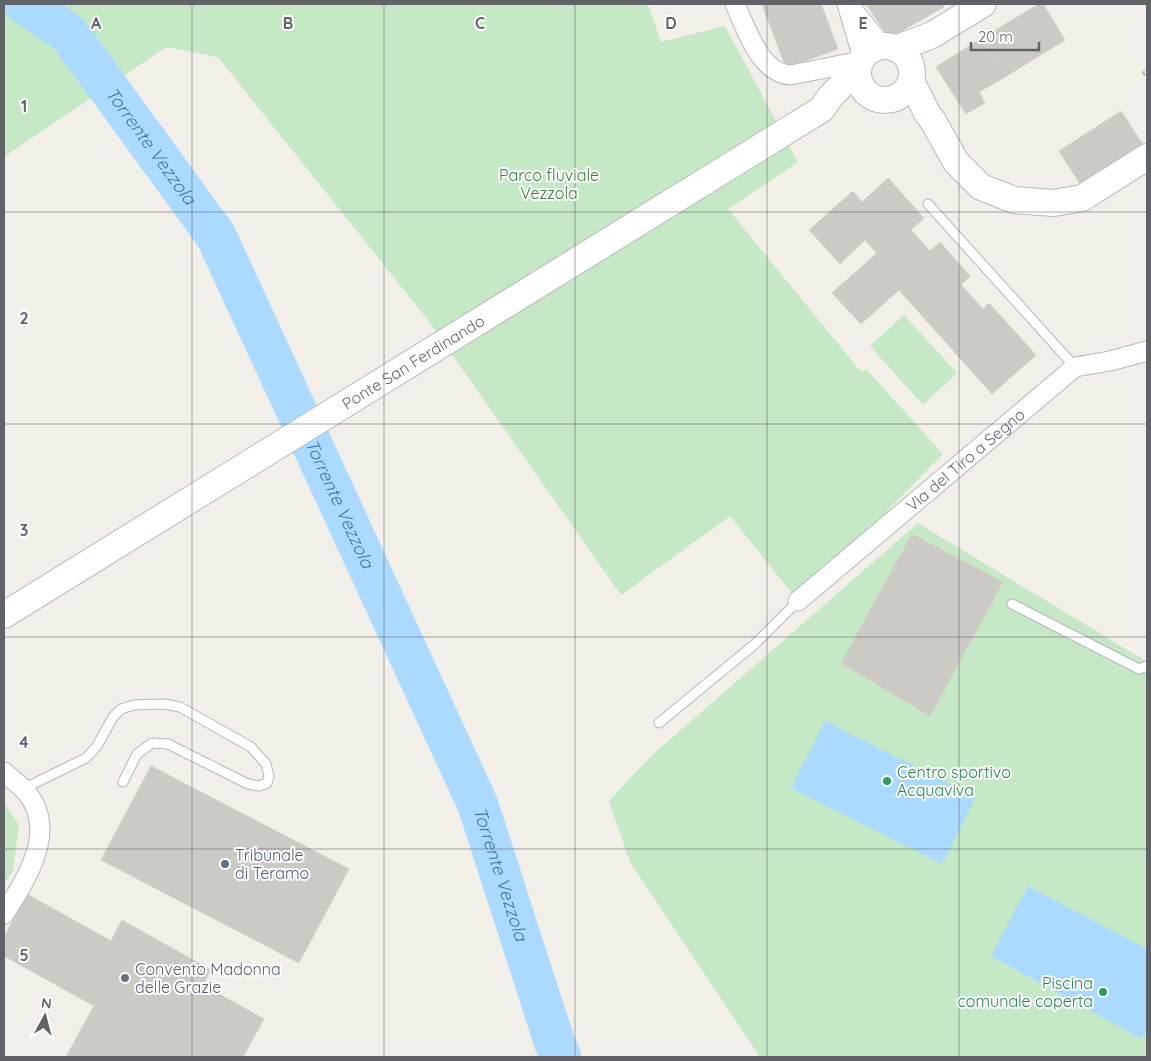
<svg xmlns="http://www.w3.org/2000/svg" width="1151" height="1061" font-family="Quicksand,sans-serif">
<rect width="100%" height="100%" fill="#f1efe8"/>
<!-- green -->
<path fill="#c5e8c5" d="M4 4H648L661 42 725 26 798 162 728 209 857 367 862 372 866 369 943 454 798 601 730 516 621 595 427 319 218 57 166 47 4 157Z
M904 315 957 373 923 405 870 346Z
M918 523 1147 662V1057H760L630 862 609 801 651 756Z
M4 802 19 825 13 870 4 884Z"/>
<!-- water -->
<path fill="#aadaff" d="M825 721 976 797 942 864 791 788Z
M1028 886 1147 949V1029L1142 1039 991 956Z"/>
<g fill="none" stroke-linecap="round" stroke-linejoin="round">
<!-- river -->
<path stroke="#aadaff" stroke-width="41" id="s1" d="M25 4 69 34 216 236 478 805 555 1044 561 1057"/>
</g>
<!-- building -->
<path fill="#cccac5" stroke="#d6d1c6" d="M762 4H821L838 49 786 68Z
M866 4H943L944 7 889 38Z
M1039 4H1043L1065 40 1005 77 982 38Z
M982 38 1005 77 979 92 985 103 966 114 936 67Z
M1121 111 1144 146 1082 187 1059 151Z
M888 178 924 218 911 230 930 251 940 242 970 276 961 285 983 309 989 303 1036 355 992 394 899 290 861 324 832 293 877 253 865 240 840 264 809 230 853 191 862 202Z
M912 534 1003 582 930 716 841 663Z
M151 766 349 869 299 963 101 860Z
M27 894 111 941 122 920 211 970 203 985 264 1019 243 1057H92L72 1046 94 1006 4 956V937Z
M72 1046 92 1057H66Z"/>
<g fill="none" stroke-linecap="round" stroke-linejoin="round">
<!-- lane casing -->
<g stroke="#b5b8bc" stroke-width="11">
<path id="lane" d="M928 204 1075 367
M1012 604 1139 669 1147 666
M659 723 755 644 798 601
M23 789 86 758 97 746 113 717 121 709 134 705 164 704 180 707 251 747 266 764 269 776 267 783 259 786 248 784 168 744 152 743 137 754 123 782"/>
</g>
<!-- street casing -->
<g stroke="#b5b8bc" stroke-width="21">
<g id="street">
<path d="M735 4C746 28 760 74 791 75L861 61"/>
<path d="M847 4 863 58"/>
<path d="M853 10 882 46"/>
<path id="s2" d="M798 601 1075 367 1110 361 1147 351"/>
<path d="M4 772C11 779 21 785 27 793 58 831 26 880 4 914"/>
</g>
</g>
<!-- secondary casing -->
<g stroke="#b6babf" stroke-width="28">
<g id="secondary">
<circle cx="885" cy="73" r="27"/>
<path d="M898 48 932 35 983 4"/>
<path d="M911 81 927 113 933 121 956 162 981 187 1014 200 1054 203 1082 198 1147 157"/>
<path id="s3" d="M4 615 822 109 830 97 858 68"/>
</g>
</g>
<!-- lane -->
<use href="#lane" stroke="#fff" stroke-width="9"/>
<!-- street -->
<use href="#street" stroke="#fff" stroke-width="19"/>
<!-- secondary -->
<use href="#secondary" stroke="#fff" stroke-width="26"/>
<!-- rail casing -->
<g stroke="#b6b7b8" stroke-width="5.5">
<path id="rail" d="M1145 73 1147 72"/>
</g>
<!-- rail -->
<use href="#rail" stroke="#fff" stroke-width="4" stroke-dasharray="11" stroke-linecap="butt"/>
</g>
<!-- grid -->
<path fill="none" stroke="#5f6368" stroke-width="1" stroke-opacity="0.55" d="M192 4V1057M384 4V1057M575 4V1057M767 4V1057M959 4V1057M4 212H1147M4 424H1147M4 637H1147M4 849H1147"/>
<!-- markers -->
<g fill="#2e9e5b" stroke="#fff" stroke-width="2">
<circle cx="887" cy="781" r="5"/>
<circle cx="1103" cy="992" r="5"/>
</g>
<circle fill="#5c6f8a" stroke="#fff" stroke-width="2" cx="225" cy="864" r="5"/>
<circle fill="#6b7280" stroke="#fff" stroke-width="2" cx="125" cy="978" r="5"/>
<g text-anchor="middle" stroke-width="4" stroke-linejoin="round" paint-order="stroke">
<!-- park labels -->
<g font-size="16" fill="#348238" stroke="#fff">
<text x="549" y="181">Parco fluviale<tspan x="549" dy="18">Vezzola</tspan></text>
</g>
<!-- street labels -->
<g font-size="16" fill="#5f6368" stroke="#fff">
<text dy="6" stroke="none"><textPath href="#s3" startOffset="481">Ponte San Ferdinando</textPath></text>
<text dy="6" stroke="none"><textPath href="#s2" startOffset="219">Via del Tiro a Segno</textPath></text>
</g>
<!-- leisure labels -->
<g font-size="16" fill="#27864d" stroke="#fff" text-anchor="start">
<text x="897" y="778">Centro sportivo<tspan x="897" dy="18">Acquaviva</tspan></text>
<text x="1093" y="989" text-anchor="end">Piscina<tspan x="1093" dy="18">comunale coperta</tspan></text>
</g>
<!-- service labels -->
<g font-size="16" fill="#4e5e75" stroke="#fff" text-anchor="start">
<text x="235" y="861">Tribunale<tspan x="235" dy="18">di Teramo</tspan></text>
</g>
<!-- worship labels -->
<g font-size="16" fill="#5b616d" stroke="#fff" text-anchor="start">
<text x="135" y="975">Convento Madonna<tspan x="135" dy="18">delle Grazie</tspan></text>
</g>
<!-- water labels -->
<g font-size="18" font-style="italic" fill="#4174aa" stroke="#fff">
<text dy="6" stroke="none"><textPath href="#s1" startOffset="192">Torrente Vezzola</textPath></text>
<text dy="6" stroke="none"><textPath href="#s1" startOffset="598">Torrente Vezzola</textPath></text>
<text dy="6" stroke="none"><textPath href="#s1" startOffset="1002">Torrente Vezzola</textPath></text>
</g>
</g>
<g font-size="16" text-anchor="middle" font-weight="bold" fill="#5f6368" stroke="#fff" stroke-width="4" stroke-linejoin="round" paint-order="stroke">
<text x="96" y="29">A</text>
<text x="288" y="29">B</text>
<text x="480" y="29">C</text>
<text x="671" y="29">D</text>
<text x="863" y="29">E</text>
<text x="24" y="112">1</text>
<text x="24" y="324">2</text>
<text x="24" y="536">3</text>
<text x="24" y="748">4</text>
<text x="24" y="961">5</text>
</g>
<!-- border -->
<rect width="1151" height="1061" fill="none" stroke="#5f6368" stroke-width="10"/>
<!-- north arrow -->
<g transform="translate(45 1016) rotate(7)" stroke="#ffffff" stroke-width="4" paint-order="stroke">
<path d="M0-4L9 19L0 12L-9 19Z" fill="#5f6368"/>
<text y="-8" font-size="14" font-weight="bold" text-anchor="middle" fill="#5f6368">N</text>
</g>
<!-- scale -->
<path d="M971 42v8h68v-8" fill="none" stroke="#5f6368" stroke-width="2.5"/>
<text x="978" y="42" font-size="15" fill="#5f6368" stroke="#ffffff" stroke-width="4" paint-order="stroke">20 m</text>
</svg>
